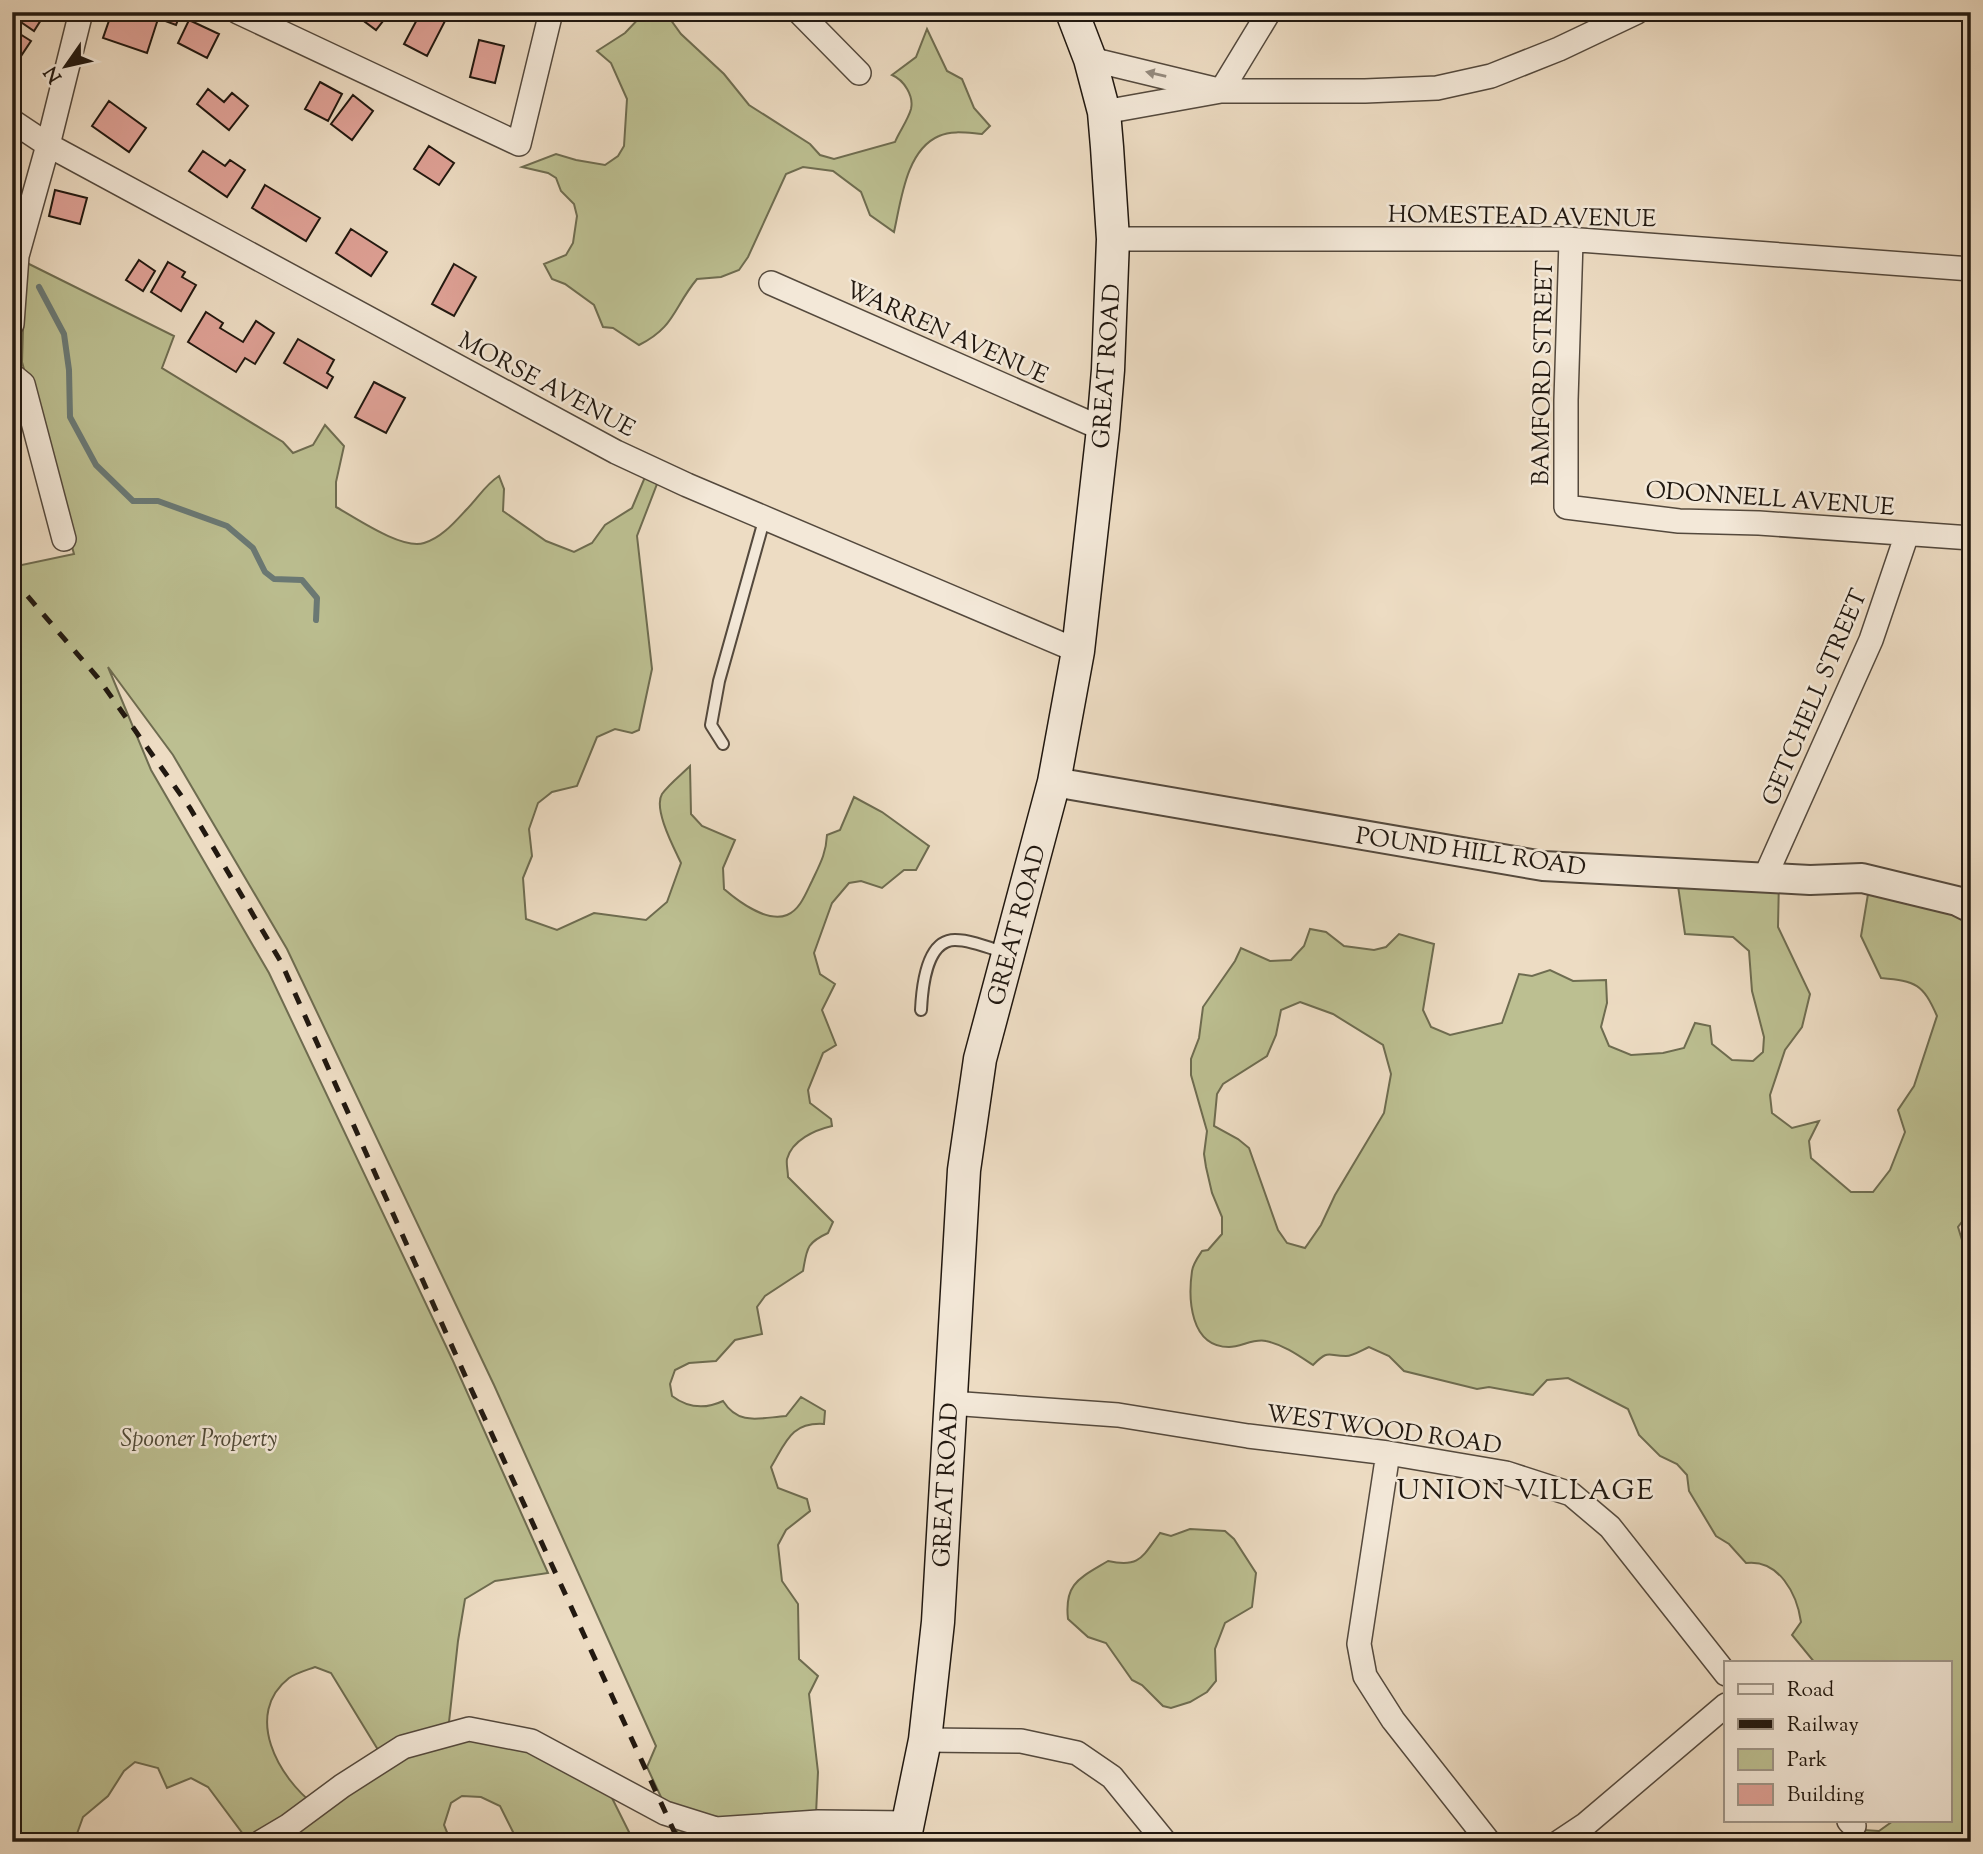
<svg xmlns="http://www.w3.org/2000/svg" width="1983" height="1854" font-family="'Sorts Mill Goudy',serif">
<rect width="100%" height="100%" fill="#eddcc3"/>
<filter id="stains"><feTurbulence type="fractalNoise" baseFrequency=".00286" numOctaves="4"/><feColorMatrix values="0 0 0 0 .2 0 0 0 0 .09 0 0 0 0 .02 0 0 0 .5 -.17"/></filter>
<radialGradient id="worn" r=".72"><stop offset=".6" stop-color="#630" stop-opacity="0"/><stop offset="1" stop-color="#630" stop-opacity=".3"/></radialGradient>
<!-- green -->
<path fill="#bcbf91" stroke="#6e6c50" stroke-width="2" fill-rule="evenodd" d="M645 12H665L681 34 724 74 749 105 810 144 820 155 834 159 895 142C899 132 908 120 911 109 914 96 904 80 892 75L916 57 927 29 947 71 962 79 974 108 990 126 982 134C968 133 952 130 939 136 906 150 901 201 894 232L870 215 861 192 833 171 803 167 786 174 748 257 739 270 721 277 697 279C673 308 675 327 639 345L613 328 603 327 594 305 565 284 552 279 544 264 566 255 573 243 577 216 574 204 561 191 556 178 548 173 522 167 556 154 576 160 605 165 618 156 624 146 627 99 611 63 597 51 625 33Z
M25 262 174 336 162 368 283 442 293 453 313 445 325 425 344 446 336 482V507C356 518 402 550 424 543 441 538 454 523 466 510 478 498 485 485 499 476L504 489 503 511 546 541 574 552 592 543 605 525 632 508 650 465 662 471 637 536 652 669 639 730 632 733 615 729 597 737 577 786 552 792 538 803 529 829 532 856 523 878 526 919 557 930 594 913 646 920 667 902 681 863C674 848 653 809 662 794 669 784 682 774 690 766L691 814 702 826 735 840 723 868 724 889C738 901 767 923 787 915 800 910 806 893 812 881 820 864 826 854 827 835L840 830 854 797 882 812 929 846 916 870H904L882 888 861 881 849 883 832 903 814 953 820 974 835 984 822 1010 836 1045 823 1053 808 1090 810 1103 831 1119 832 1126C815 1130 792 1140 787 1159 786 1164 788 1171 788 1177L833 1222 828 1233C806 1243 807 1249 803 1271L765 1296 757 1307 762 1334 735 1340 716 1361 689 1363 675 1370 670 1384 672 1396C688 1408 706 1409 723 1401 739 1426 759 1418 786 1416L801 1397 825 1411 824 1424C791 1422 786 1442 771 1467L778 1488 807 1499 810 1511 786 1530 778 1545 782 1581 798 1604 799 1659 818 1676 809 1694 818 1772 816 1814 762 1824 752 1842H682L647 1767 656 1746 494 1385 287 949 173 755 108 667 151 770 269 973 453 1361 548 1573 495 1581 465 1599 458 1641 448 1731 494 1736 607 1788 634 1842H518L500 1806 481 1797 462 1796 451 1803 444 1825 451 1842H286L280 1833 260 1842H249L208 1787 191 1778 167 1788 158 1768 135 1762 124 1771 108 1796 83 1817 74 1842H12V567L74 554 22 362ZM315 1667 331 1673 383 1758 316 1806C278 1778 243 1714 289 1678 296 1673 307 1670 315 1667Z
M1677 879H1779L1778 927 1810 994 1802 1027 1785 1050 1770 1095 1772 1113 1792 1128 1819 1121 1809 1141 1811 1158 1851 1192H1873L1890 1170 1905 1132 1898 1110 1914 1086 1937 1016C1923 984 1916 981 1881 978L1861 936 1870 882 1971 909V1210L1958 1227 1966 1253 1971 1256V1842H1848L1849 1829 1879 1831 1893 1821H1950V1663H1815L1792 1635 1801 1622C1797 1594 1779 1559 1746 1563L1729 1544 1716 1536 1689 1491 1687 1475 1677 1464 1660 1456 1639 1435 1628 1409 1568 1378 1547 1380 1533 1395 1489 1387 1477 1389 1404 1371 1389 1356 1369 1347C1362 1350 1353 1356 1346 1356 1327 1356 1329 1349 1313 1365 1298 1355 1284 1345 1266 1341 1254 1338 1241 1347 1229 1347 1190 1347 1188 1299 1192 1271 1193 1264 1198 1257 1202 1251L1208 1250 1222 1234V1217L1212 1193 1206 1167 1204 1154 1207 1131 1191 1075V1059L1199 1038 1203 1007 1235 961 1241 948 1270 961 1291 960 1304 946 1310 929 1326 932 1344 946 1374 950 1386 947 1399 934 1434 944 1423 1010 1431 1027 1450 1035 1502 1023 1519 974 1532 976 1550 970 1573 981 1606 980 1607 1003 1601 1027 1609 1046 1631 1055 1663 1053 1684 1048 1695 1023 1710 1026 1712 1044 1732 1060 1753 1061 1763 1052 1764 1037 1752 991 1749 951 1733 937 1685 934ZM1300 1002 1333 1014 1383 1045 1391 1074 1384 1113 1335 1195 1321 1225 1305 1248 1287 1243 1278 1230 1249 1148 1238 1139 1214 1126 1217 1094 1223 1084 1267 1056 1276 1035 1281 1010Z
M1190 1529 1225 1531 1234 1539 1256 1573 1252 1607 1225 1623 1215 1649 1216 1681 1207 1692 1190 1702 1171 1708 1163 1706 1142 1685 1132 1680 1106 1643 1088 1637 1068 1619C1064 1583 1080 1578 1108 1561 1140 1568 1142 1557 1160 1533L1171 1536Z"/>
<g fill="none" stroke-linecap="round" stroke-linejoin="round">
<!-- stream -->
<path stroke="#6a7975" stroke-width="6" d="M39 287 64 334 69 370 70 417 96 465 133 501H158L227 526 253 548 265 572 274 579 302 580 317 598 316 620"/>
</g>
<!-- building -->
<path fill="#dfa196" stroke="#211810" stroke-width="2" d="M12 12H46L34 31 12 16Z
M112 12 141 20 143 14 158 19 147 53 103 38Z
M159 12H181L176 25 157 18Z
M360 12H390L376 30 357 16Z
M421 12H428L445 21 427 56 404 44Z
M189 20 219 34 207 58 178 43Z
M12 29 31 41 15 65 12 63Z
M479 40 504 46 495 83 470 77Z
M320 82 342 94 328 121 305 109Z
M208 89 224 102 232 93 248 106 229 130 197 104Z
M353 95 373 111 352 140 331 124Z
M109 101 146 128 129 152 92 126Z
M429 146 454 163 439 185 414 169Z
M203 151 225 166 230 160 245 170 227 197 189 171Z
M265 185 320 218 306 241 252 208Z
M55 190 87 198 80 224 49 216Z
M351 229 387 252 371 276 336 253Z
M139 260 155 271 143 291 126 280Z
M168 262 185 272 182 277 196 285 181 311 151 292Z
M454 264 476 277 454 316 432 304Z
M206 312 223 323 220 328 243 342 256 321 274 333 255 364 245 358 236 372 188 342Z
M298 339 334 360 327 373 333 377 327 388 284 363Z
M374 382 405 398 386 433 355 417Z
M12 490 18 515 12 516Z"/>
<g fill="none" stroke-linecap="round" stroke-linejoin="round">
<!-- service casing -->
<g stroke="#54493d" stroke-width="14">
<path id="service" d="M723 744 711 725 719 681 765 517
M921 1010C922 989 926 940 955 940 971 940 990 948 1005 953"/>
</g>
<!-- minor casing -->
<g stroke="#54493d" stroke-width="26">
<path id="minor" d="M238 12 519 144 551 12
M799 12 859 73
M1090 59 1214 89
M1221 91 1269 12
M1104 112 1221 91H1365L1437 88 1491 76 1559 49 1637 12
M12 121 48 145 616 452 687 485 1078 651
M1113 239H1566L1971 269
M1571 241 1566 400V507L1679 521 1759 523 1971 538
M771 283 1103 429
M12 324 17 256 48 145 81 12
M12 375 23 384 64 539
M1765 877 1871 640 1907 534
M950 1403 1118 1415 1248 1436 1388 1453 1506 1473 1571 1494 1610 1527 1726 1674
M1388 1453 1359 1644 1365 1676 1393 1720 1489 1842
M925 1740 1021 1741 1077 1753 1112 1777 1165 1842
M1849 1821 1854 1826
M261 1842 288 1826 342 1786 403 1747 469 1729 531 1741 665 1813 716 1829 818 1822 909 1823
M1559 1842 1586 1824 1726 1705"/>
</g>
<!-- tertiary casing -->
<g stroke="#54493d" stroke-width="32">
<path id="tertiary" d="M1054 782 1543 866 1810 880 1862 878 1957 901 1971 908"/>
</g>
<!-- secondary casing -->
<g stroke="#211810" stroke-width="35">
<path id="secondary" d="M904 1842 925 1740 938 1622 964 1170 980 1059 1054 782 1078 651 1103 429 1108 370 1113 239 1107 147 1104 112 1090 59 1072 12"/>
</g>
<!-- service -->
<use href="#service" stroke="#f3e8d8" stroke-width="10"/>
<!-- minor -->
<use href="#minor" stroke="#f3e8d8" stroke-width="23"/>
<!-- tertiary -->
<use href="#tertiary" stroke="#f3e8d8" stroke-width="28"/>
<!-- secondary -->
<use href="#secondary" stroke="#f3e8d8" stroke-width="32"/>
<!-- rail -->
<path stroke="#211810" stroke-width="5" stroke-dasharray="12 12" stroke-linecap="butt" d="M12 578 98 678 190 808 281 962 467 1380 679 1842"/>
</g>
<!-- one-way arrows -->
<defs><path id="oneway-solid" d="M-6-.8H1V-3.2L6.5 0L1 3.2V.8H-6Z" transform="scale(1.75)"/></defs>
<use fill="#948a7e" href="#oneway-solid" transform="translate(1156 74) rotate(-167)"/>
<g text-anchor="middle" stroke-width="5" stroke-linejoin="round" paint-order="stroke">
<!-- street labels -->
<g font-size="24" fill="#211810" stroke="#f3e8d8">
<text transform="translate(1522 216) rotate(1)" y="8">HOMESTEAD AVENUE</text>
<text transform="translate(947 332) rotate(24)" y="8">WARREN AVENUE</text>
<text transform="translate(1106 366) rotate(-86)" y="8">GREAT ROAD</text>
<text transform="translate(1542 373) rotate(-89)" y="8">BAMFORD STREET</text>
<text transform="translate(547 384) rotate(28)" y="8">MORSE AVENUE</text>
<text transform="translate(1770 498) rotate(4)" y="8">ODONNELL AVENUE</text>
<text transform="translate(1814 697) rotate(-67)" y="8">GETCHELL STREET</text>
<text transform="translate(1471 851) rotate(8)" y="8">POUND HILL ROAD</text>
<text transform="translate(1016 925) rotate(-75)" y="8">GREAT ROAD</text>
<text transform="translate(1384 1429) rotate(8)" y="8">WESTWOOD ROAD</text>
<text transform="translate(945 1485) rotate(-87)" y="8">GREAT ROAD</text>
</g>
<!-- park labels -->
<g font-size="24" font-style="italic" fill="#504a37" stroke="#f3e8d8">
<text x="199" y="1446">Spooner Property</text>
</g>
<!-- quarter labels -->
<g font-size="28" letter-spacing="2" fill="#211810" stroke="#f3e8d8">
<text x="1526" y="1499">UNION VILLAGE</text>
</g>
</g>
<!-- margin -->
<rect width="1983" height="1854" fill="none" stroke="#eddcc3" stroke-width="42"/>
<rect x="14" y="14" width="1955" height="1826" fill="none" stroke="#211810" stroke-width="3.5"/>
<rect x="21" y="21" width="1941" height="1812" fill="none" stroke="#211810" stroke-width="2"/>
<!-- legend -->
<rect x="1724" y="1661" width="228" height="161" fill="#f3e8d8" stroke="#9f9588" stroke-width="2"/>
<rect x="1738" y="1684" width="35" height="10" fill="#f3e8d8" stroke="#9f9588" stroke-width="2"/>
<text x="1787" y="1696" font-size="21" fill="#211810">Road</text>
<rect x="1738" y="1719" width="35" height="10" fill="#211810" stroke="#9f9588" stroke-width="2"/>
<text x="1787" y="1731" font-size="21" fill="#211810">Railway</text>
<rect x="1738" y="1749" width="35" height="21" fill="#bcbf91" stroke="#9f9588" stroke-width="2"/>
<text x="1787" y="1766" font-size="21" fill="#211810">Park</text>
<rect x="1738" y="1784" width="35" height="21" fill="#dfa196" stroke="#9f9588" stroke-width="2"/>
<text x="1787" y="1801" font-size="21" fill="#211810">Building</text>
<!-- north arrow -->
<g transform="translate(66 66) rotate(236)" stroke="#f3e8d8" stroke-width="5" paint-order="stroke">
<path d="M0-5L12 26L0 18L-12 26Z" fill="#211810"/>
<text y="-10" font-size="19" font-weight="bold" text-anchor="middle" fill="#211810">N</text>
</g>
<rect width="100%" height="100%" filter="url(#stains)"/>
<rect width="100%" height="100%" fill="url(#worn)"/>
</svg>
